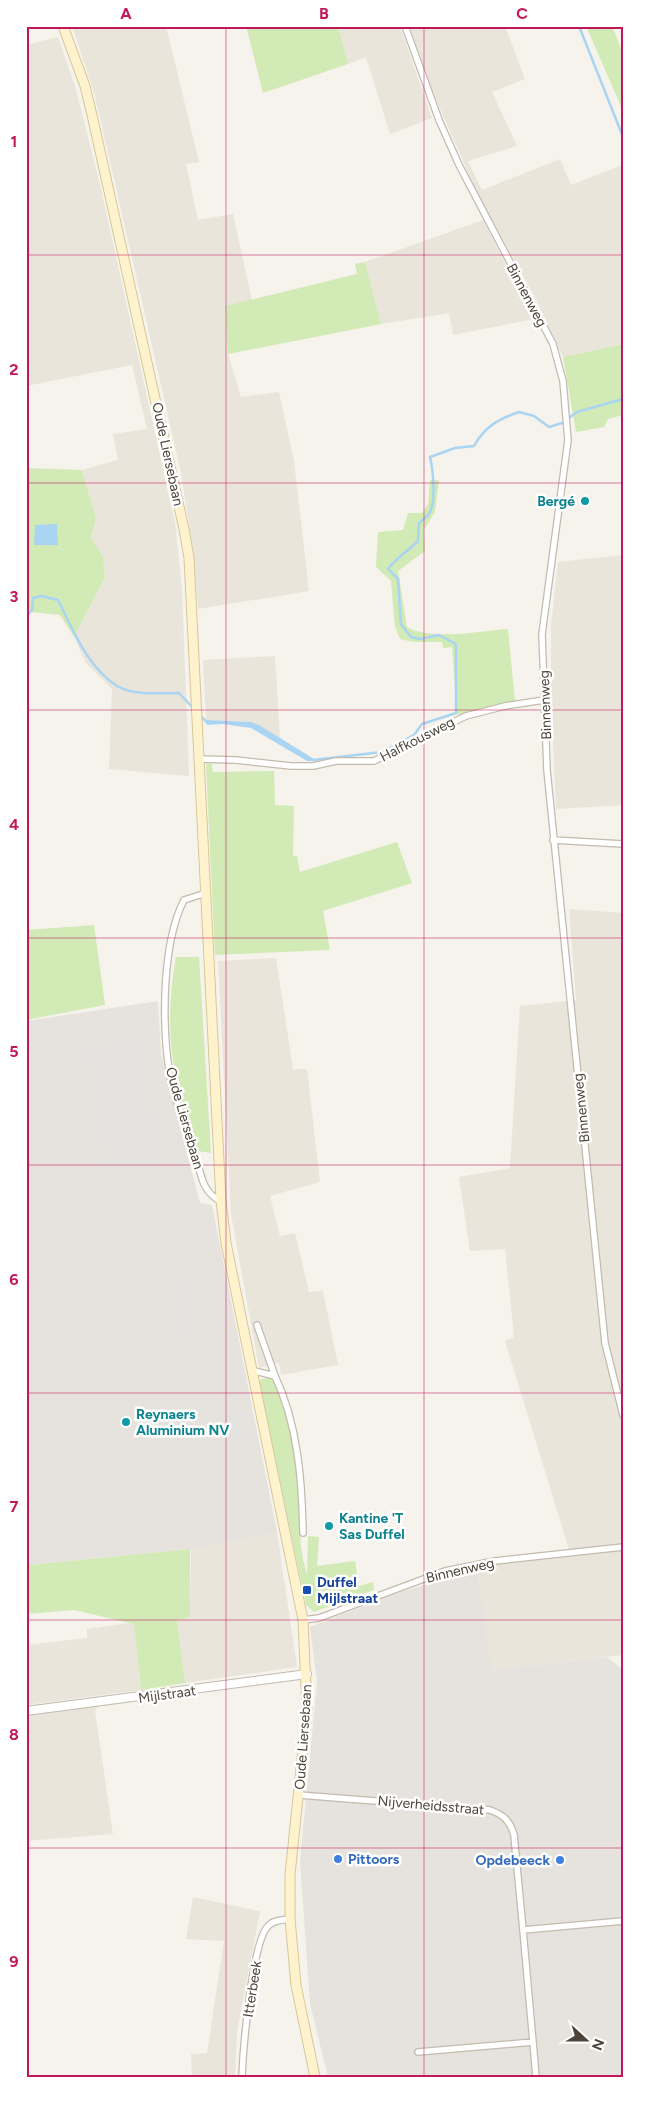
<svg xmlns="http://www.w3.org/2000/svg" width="649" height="2103" font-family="Figtree,sans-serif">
<rect width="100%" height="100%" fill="#f6f3ec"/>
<!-- residential -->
<path fill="#eae5da" d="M72 26H166L199 162 186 164 198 220 233 214 252 300 225 306 228 354 241 397 279 392 294 461 309 591 198 609 193 549 181 473 95 96Z
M338 26H400L432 118 390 134 366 57 348 64Z
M409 26H505L525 79 492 92 517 146 468 161 482 190 560 159 571 185 620 166 623 172V344L563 357 536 299 479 197 433 93Z
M58 37 75 86 99 180 175 523 182 588 189 776 109 769 112 689 86 663 74 637 105 577 103 557 91 538 96 518 82 470 118 460 113 434 147 429 132 365 26 386V45Z
M483 220 534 319 453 335 449 313 381 324 365 262Z
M623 555V805L556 809 551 701V624L558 562Z
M275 656 280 738 251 722 206 720 203 660Z
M569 909 623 913V1655L490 1670 477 1569 498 1564 571 1556 505 1341 514 1337 505 1249 470 1251 459 1177 510 1168 520 1006 576 1000Z
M276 958 293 1069H307L320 1182 270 1196 280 1236 295 1233 309 1292 323 1291 338 1365 281 1375 279 1363 259 1368 231 1214 218 961Z
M277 1532 297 1667 185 1683 177 1619 190 1617 191 1548Z
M130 1623 134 1624 141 1690 26 1705V1645L87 1638V1629Z
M98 1706 95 1711 113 1834 26 1841V1715Z
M193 1897 260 1911 237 2032 235 2077H192L191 2054 207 2053 224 1941 186 1939Z"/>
<!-- industrial -->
<path fill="#e6e2dd" d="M158 1001 161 1054 200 1203 212 1205 277 1532 190 1549 28 1565 26 1555V1021Z
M477 1569 491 1670 607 1657 623 1670V2077H328L310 2004 300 1861 317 1682 310 1627 395 1594Z"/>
<!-- green -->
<path fill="#d2eab5" d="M246 26H338L348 64 263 93Z
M586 26H612L623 53V111Z
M365 262 381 324 228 354 225 306 357 274 355 264Z
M623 344V415L608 419 604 427 576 432 563 357Z
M26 468 82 470 96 518 91 538 103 557 105 577 74 637 60 615 30 612 26 592Z
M430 480H439L435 512 424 530 425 551 398 571 407 627C432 641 480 631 508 629L515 701 457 715 452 647 443 648 442 642H413L400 639 395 627 391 581 376 567 378 532 403 530 408 513H422L428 504Z
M206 764H212L213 772 274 771 275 805 294 806 293 856H297L300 872 397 842 412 883 323 911 330 950 215 955Z
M94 925 105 1005 26 1020V930Z
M176 957H199L211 1153 197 1151C172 1084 163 1027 176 957Z
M269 1377 275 1381C286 1412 296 1446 298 1478 300 1510 297 1543 307 1574L308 1536 319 1537 317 1566 355 1561 359 1586 373 1582 374 1590 314 1612 306 1605 260 1386V1380Z
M190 1549V1617L177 1620 185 1683 141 1690 134 1624 74 1610 26 1614V1555L29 1565Z"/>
<!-- parking -->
<path fill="#e5e3e0" d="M138 1037 163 1162 108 1174 83 1048Z
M186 1277 197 1333 178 1337 168 1281Z
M244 1411 250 1441 233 1444 226 1414Z"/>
<!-- water -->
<path fill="#a9d4f2" d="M57 524 58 545H34L35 525Z
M206 720 251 722 259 725 314 759 315 761H307L251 728 223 724 207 725Z"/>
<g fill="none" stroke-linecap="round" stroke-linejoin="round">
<!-- stream -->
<path stroke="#a9d4f2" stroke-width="2.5" d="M579 26 623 137
M26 616 32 610 33 598 41 596 58 600C73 630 88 668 117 686 134 696 160 693 179 693L194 709
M199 715 208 723
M313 760 382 752 414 735 422 724 456 713V644L439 635 420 639 411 637 401 624 398 579 388 569C396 558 408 551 418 541L419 523C422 520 426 518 428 515 437 504 433 470 430 457L455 448 474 446C485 426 499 419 519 412L534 416 549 427 562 423 577 412 623 399"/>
<!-- minor casing -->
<g stroke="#c2bbae" stroke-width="8">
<path id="minor" d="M405 26 439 120 459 165 553 344 563 381 568 440 542 634 547 770 605 1343 623 1415
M199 759 236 760 291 766H313L336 761H374L466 716 505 706 544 700
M553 840 623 844
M206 893 184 900C162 943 162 1022 169 1070 173 1097 185 1124 194 1150 201 1170 200 1192 221 1201
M257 1325 275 1376
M251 1370 275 1376C298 1425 302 1480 303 1533
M303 1620 319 1618 445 1571 495 1561 623 1547
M299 1795 490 1810C504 1815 510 1821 514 1835L523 1930
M533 2042 536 2077
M418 2052 533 2042 523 1930 623 1921
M242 2077C243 2051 252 1942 268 1926 273 1920 283 1920 290 1919"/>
</g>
<!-- tertiary casing -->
<g stroke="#c2bbae" stroke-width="10">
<path id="tertiary" d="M26 1711 307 1674"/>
</g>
<!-- secondary casing -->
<g stroke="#d6c79b" stroke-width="11">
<path id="secondary" d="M63 26 85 86 92 115 184 529 189 558 221 1201 226 1243 303 1620 307 1710 290 1875V1919L296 1985 315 2077"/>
</g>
<!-- minor -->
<use href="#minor" stroke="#fff" stroke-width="5.5"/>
<!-- tertiary -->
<use href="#tertiary" stroke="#fff" stroke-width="8"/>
<!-- secondary -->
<use href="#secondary" stroke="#fff3cd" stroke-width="9"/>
</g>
<!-- grid -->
<path fill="none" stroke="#c2185b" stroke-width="1" stroke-opacity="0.55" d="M226 26V2077M424 26V2077M26 255H623M26 483H623M26 710H623M26 938H623M26 1165H623M26 1393H623M26 1620H623M26 1848H623"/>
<!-- markers -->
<g fill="#0f9aa8" stroke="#fff" stroke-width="2">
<circle cx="585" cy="501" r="5"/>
<circle cx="126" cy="1422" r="5"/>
<circle cx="329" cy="1526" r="5"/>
</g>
<rect fill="#1a4fb4" stroke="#fff" stroke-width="2" x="302" y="1585" width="10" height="10" rx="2.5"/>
<g fill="#3f7fe0" stroke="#fff" stroke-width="2">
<circle cx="338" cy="1859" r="5"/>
<circle cx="560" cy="1860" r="5"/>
</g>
<g text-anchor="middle" stroke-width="5" stroke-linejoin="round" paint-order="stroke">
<!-- street labels -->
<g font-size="14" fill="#4b4439" stroke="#fff">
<text transform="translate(527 295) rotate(62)" y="5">Binnenweg</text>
<text transform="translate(168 454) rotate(78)" y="5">Oude Liersebaan</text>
<text transform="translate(545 705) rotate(-92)" y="5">Binnenweg</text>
<text transform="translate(417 739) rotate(-27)" y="5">Halfkousweg</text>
<text transform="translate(581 1108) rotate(-96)" y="5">Binnenweg</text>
<text transform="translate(185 1118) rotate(74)" y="5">Oude Liersebaan</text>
<text transform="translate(460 1570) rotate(-13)" y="5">Binnenweg</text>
<text transform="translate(167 1694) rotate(-8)" y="5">Mijlstraat</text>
<text transform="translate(303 1737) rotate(-86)" y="5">Oude Liersebaan</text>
<text transform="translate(431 1805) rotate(5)" y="5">Nijverheidsstraat</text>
<text transform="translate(252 1989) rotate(-81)" y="5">Itterbeek</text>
</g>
<!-- culture labels -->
<g font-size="14" font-weight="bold" fill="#0d838f" stroke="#fff" text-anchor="start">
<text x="575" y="506" text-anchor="end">Bergé</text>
<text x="136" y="1419">Reynaers<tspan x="136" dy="16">Aluminium NV</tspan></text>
<text x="339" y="1523">Kantine 'T<tspan x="339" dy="16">Sas Duffel</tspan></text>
</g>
<!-- transit labels -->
<g font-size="14" font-weight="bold" fill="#164399" stroke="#fff" text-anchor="start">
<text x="317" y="1587">Duffel<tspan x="317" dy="16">Mijlstraat</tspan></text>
</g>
<!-- shop labels -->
<g font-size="14" font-weight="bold" fill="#366cbe" stroke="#fff" text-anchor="start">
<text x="348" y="1864">Pittoors</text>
<text x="550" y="1865" text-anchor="end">Opdebeeck</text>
</g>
</g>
<!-- border -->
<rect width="649" height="2103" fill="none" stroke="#ffffff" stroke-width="55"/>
<!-- north arrow -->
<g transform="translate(586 2040) rotate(111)" stroke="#ffffff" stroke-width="4" paint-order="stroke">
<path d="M0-4L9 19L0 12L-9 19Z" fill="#4b4439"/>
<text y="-8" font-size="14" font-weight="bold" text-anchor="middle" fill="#4b4439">N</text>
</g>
<rect x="28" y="28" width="594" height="2048" fill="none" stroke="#c2185b" stroke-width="2"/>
<g font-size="16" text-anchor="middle" font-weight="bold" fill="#c2185b">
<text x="126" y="19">A</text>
<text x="324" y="19">B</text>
<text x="522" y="19">C</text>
<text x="14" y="147">1</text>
<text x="14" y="375">2</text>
<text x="14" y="602">3</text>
<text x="14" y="830">4</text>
<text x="14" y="1057">5</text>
<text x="14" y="1285">6</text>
<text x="14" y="1512">7</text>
<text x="14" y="1740">8</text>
<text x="14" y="1967">9</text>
</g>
</svg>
